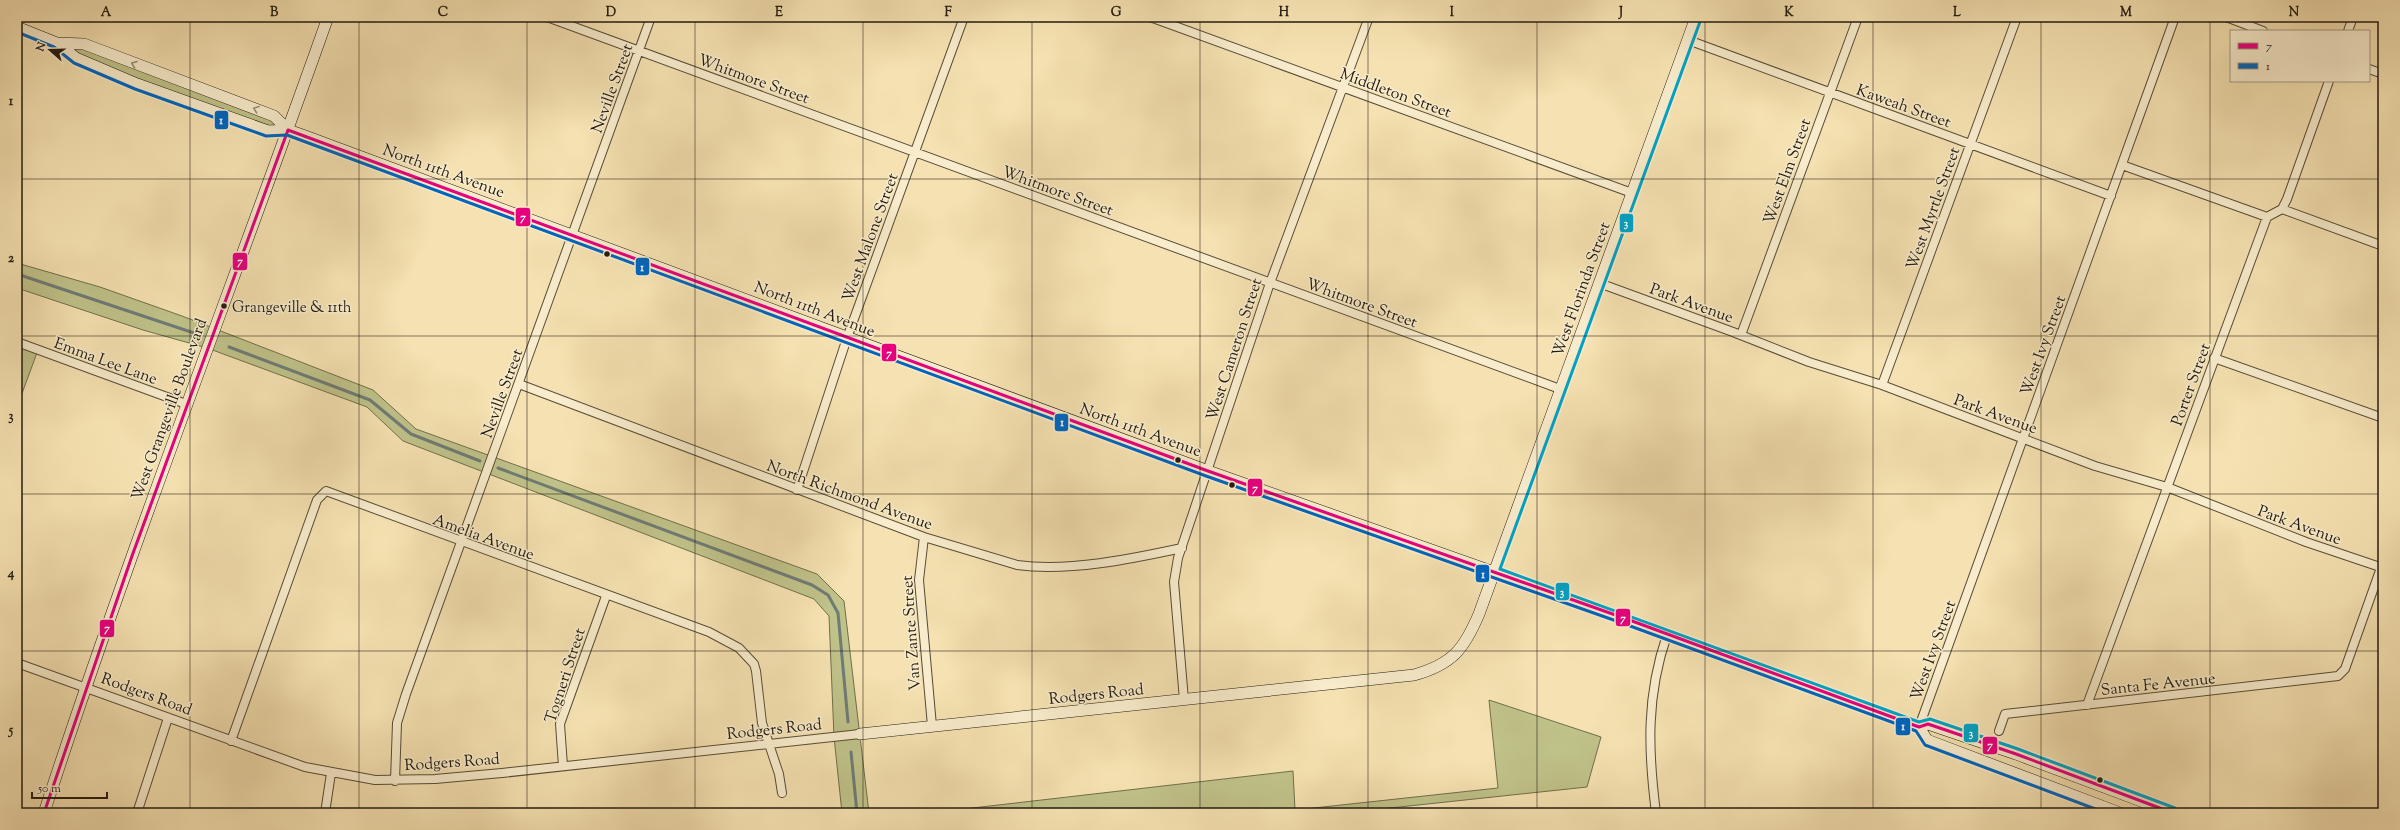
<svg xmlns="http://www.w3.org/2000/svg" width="2400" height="830" font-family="'Sorts Mill Goudy',serif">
<rect width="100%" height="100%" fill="#f5e1b1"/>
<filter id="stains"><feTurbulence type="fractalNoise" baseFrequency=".005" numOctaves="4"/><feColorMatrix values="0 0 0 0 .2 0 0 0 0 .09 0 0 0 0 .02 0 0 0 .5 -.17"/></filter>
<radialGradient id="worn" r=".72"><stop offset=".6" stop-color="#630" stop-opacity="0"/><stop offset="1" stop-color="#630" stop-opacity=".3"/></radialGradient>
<!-- green -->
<path fill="#bfc289" stroke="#716e4c" d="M57 43 84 44 274 116 288 130 268 131 137 84Z
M17 263 100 287 182 316 373 390 416 429 817 574 844 601 869 813H842L834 737 829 616 814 599 403 441 367 407 207 348 143 330 17 288Z
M17 342 38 350 17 407Z
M1489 700 1601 737 1587 787 1343 813H929L1293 771 1295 810 1498 788Z"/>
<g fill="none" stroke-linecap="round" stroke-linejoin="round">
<!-- stream -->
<path stroke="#6f7b75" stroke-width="3" d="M17 274 194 333
M229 347 370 400 411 434 480 461
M498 468 812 585 828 595 838 613 848 722
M851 752 857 813"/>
<!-- street casing -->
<g stroke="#584c38" stroke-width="10">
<path id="street" d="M547 17 1560 389
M1150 17 1632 193
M2226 17 2263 31
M2348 31 2353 17
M1688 40 2111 196
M2369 69 2383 74
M2122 165 2267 217
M2282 209 2383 246
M1599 283 1733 332 1809 362 1882 385 2095 466 2167 487 2306 542 2383 568
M1741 335 1858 17
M17 342 186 404
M2214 358 2383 418
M519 384 924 537 1017 565C1069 572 1131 559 1182 548
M1882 385 2017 17
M797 490 847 338 964 17
M924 537 919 580 932 726
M17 663 305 767 375 780 435 779 502 773 860 734
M1184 700 1174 582 1178 558 1270 283 1369 17
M2087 705 2267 217 2282 209 2287 199 2329 81
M1919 727 2175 17
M1999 731 2005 714 2338 676 2345 669 2383 562
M231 741 317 500 326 491 709 632 739 648 754 664 756 671 762 723 779 774 782 793
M563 766 560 724 606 596
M395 781 397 723 406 694 651 17
M137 813 168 718
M325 813 331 773
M1656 813C1648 750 1646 696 1667 635"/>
</g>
<!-- secondary casing -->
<g stroke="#231b10" stroke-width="12">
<path id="secondary" d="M17 27 57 43 84 44 274 116 288 130
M57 43 76 58 137 84 268 131 288 130 305 136 1208 471 1624 618 1919 727 1928 724 2016 754 2173 813
M1919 727 1927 740 2120 813
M860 734 1414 675C1453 664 1464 649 1479 614L1696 17
M44 813C131 545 234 283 328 17"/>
</g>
<!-- street -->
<use href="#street" stroke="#f8eccc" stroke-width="8"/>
<!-- secondary -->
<use href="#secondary" stroke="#f8eccc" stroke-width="11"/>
<!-- bus-1 casing -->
<g stroke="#f8eccc" stroke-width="6">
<path id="bus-1" d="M44 813 132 556 288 130 1208 471 1624 618 1919 727 1928 724 2016 754 2173 813"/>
</g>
<!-- bus-2 casing -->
<g stroke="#f8eccc" stroke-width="6">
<path id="bus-2" d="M17 32 54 47 74 63 135 89 266 136 287 135 303 141 1206 476 1622 623 1916 731 1925 745 2106 813"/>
</g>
<!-- bus-3 casing -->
<g stroke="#f8eccc" stroke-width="6">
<path id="bus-3" d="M1701 19 1500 569 1919 722 1930 719 2018 749 2175 808"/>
</g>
<!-- bus-1 -->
<use href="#bus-1" stroke="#e5007d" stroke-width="3"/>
<!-- bus-2 -->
<use href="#bus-2" stroke="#0065bd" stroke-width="3"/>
<!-- bus-3 -->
<use href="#bus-3" stroke="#02a2c4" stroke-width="3"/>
</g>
<!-- one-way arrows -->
<defs><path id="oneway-chevron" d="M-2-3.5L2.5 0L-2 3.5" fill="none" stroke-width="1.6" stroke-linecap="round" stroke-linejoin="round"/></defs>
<g stroke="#988e77">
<use href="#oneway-chevron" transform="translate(134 64) rotate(-159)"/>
<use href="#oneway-chevron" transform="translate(256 109) rotate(-160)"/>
</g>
<!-- grid -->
<path fill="none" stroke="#231b10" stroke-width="1" stroke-opacity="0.55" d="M190 17V813M359 17V813M527 17V813M695 17V813M863 17V813M1032 17V813M1200 17V813M1368 17V813M1537 17V813M1705 17V813M1873 17V813M2041 17V813M2210 17V813M17 179H2383M17 336H2383M17 494H2383M17 651H2383"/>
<!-- markers -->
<g fill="#231b10" stroke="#f8eccc" stroke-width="1.5">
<circle cx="607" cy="254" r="3.5"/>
<circle cx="224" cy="306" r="3.5"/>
<circle cx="1178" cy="460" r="3.5"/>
<circle cx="1232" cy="485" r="3.5"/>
<circle cx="2100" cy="780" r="3.5"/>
</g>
<g text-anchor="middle" stroke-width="3" stroke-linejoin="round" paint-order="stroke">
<!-- bus labels -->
<g font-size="15" fill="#231b10" stroke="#f8eccc" text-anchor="start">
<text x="232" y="312">Grangeville &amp; 11th</text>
</g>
<!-- street labels -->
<g font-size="16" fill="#231b10" stroke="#f8eccc">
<text transform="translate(754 78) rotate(20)" y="6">Whitmore Street</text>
<text transform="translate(611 88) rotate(-70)" y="6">Neville Street</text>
<text transform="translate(1396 92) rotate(20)" y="6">Middleton Street</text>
<text transform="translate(1904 105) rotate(20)" y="6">Kaweah Street</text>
<text transform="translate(444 170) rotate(20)" y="6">North 11th Avenue</text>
<text transform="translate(1786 171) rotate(-70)" y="6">West Elm Street</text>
<text transform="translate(1058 190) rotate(20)" y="6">Whitmore Street</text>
<text transform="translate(1932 208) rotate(-70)" y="6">West Myrtle Street</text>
<text transform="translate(869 237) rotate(-70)" y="6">West Malone Street</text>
<text transform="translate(1580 289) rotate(-70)" y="6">West Florinda Street</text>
<text transform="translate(1362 302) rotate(20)" y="6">Whitmore Street</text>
<text transform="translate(1692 302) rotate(20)" y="6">Park Avenue</text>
<text transform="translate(815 308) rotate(21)" y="6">North 11th Avenue</text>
<text transform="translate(2042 345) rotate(-70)" y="6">West Ivy Street</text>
<text transform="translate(1233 349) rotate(-72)" y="6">West Cameron Street</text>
<text transform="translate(106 360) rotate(20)" y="6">Emma Lee Lane</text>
<text transform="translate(2190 384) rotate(-70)" y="6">Porter Street</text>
<text transform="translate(501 393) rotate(-70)" y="6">Neville Street</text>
<text transform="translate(168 409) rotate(-70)" y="6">West Grangeville Boulevard</text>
<text transform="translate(1996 413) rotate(20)" y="6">Park Avenue</text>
<text transform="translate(1141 429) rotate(20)" y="6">North 11th Avenue</text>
<text transform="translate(850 494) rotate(20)" y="6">North Richmond Avenue</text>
<text transform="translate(2300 524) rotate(20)" y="6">Park Avenue</text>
<text transform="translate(484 536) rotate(20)" y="6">Amelia Avenue</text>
<text transform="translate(910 633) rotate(-94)" y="6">Van Zante Street</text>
<text transform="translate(1932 650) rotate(-70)" y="6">West Ivy Street</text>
<text transform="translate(564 675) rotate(-72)" y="6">Togneri Street</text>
<text transform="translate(2158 683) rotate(-6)" y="6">Santa Fe Avenue</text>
<text transform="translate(147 693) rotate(20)" y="6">Rodgers Road</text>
<text transform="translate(1096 693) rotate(-6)" y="6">Rodgers Road</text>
<text transform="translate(774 728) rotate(-6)" y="6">Rodgers Road</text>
<text transform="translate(452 761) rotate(-4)" y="6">Rodgers Road</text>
</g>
</g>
<g stroke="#f8eccc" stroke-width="1.5">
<rect x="214" y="110" width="15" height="20" rx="4" fill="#0065bd"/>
<rect x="515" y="207" width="16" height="20" rx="4" fill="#e5007d"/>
<rect x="1619" y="213" width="15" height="20" rx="4" fill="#02a2c4"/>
<rect x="232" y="252" width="16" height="19" rx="4" fill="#e5007d"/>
<rect x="635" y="257" width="15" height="19" rx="4" fill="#0065bd"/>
<rect x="881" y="343" width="16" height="19" rx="4" fill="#e5007d"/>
<rect x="1054" y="413" width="15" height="19" rx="4" fill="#0065bd"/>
<rect x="1247" y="478" width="16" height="19" rx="4" fill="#e5007d"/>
<rect x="1475" y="564" width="15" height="19" rx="4" fill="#0065bd"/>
<rect x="1555" y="582" width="15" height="19" rx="4" fill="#02a2c4"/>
<rect x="1615" y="608" width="16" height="19" rx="4" fill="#e5007d"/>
<rect x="99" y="619" width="16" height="19" rx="4" fill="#e5007d"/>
<rect x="1895" y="717" width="16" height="19" rx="4" fill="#0065bd"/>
<rect x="1963" y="723" width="16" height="20" rx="4" fill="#02a2c4"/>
<rect x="1982" y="736" width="16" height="19" rx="4" fill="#e5007d"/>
</g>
<g font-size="11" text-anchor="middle" font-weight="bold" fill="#fff">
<text x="221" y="124">1</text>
<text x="523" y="221">7</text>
<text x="1626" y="227">3</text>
<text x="240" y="265">7</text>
<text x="642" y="271">1</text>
<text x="889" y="357">7</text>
<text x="1062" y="426">1</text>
<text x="1255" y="492">7</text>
<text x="1483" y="578">1</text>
<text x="1562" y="596">3</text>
<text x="1623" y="622">7</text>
<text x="107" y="632">7</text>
<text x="1903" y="730">1</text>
<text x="1971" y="737">3</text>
<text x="1990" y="749">7</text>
</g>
<!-- margin -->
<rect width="2400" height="830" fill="none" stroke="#f5e1b1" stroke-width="44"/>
<!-- legend -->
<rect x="2230" y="30" width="140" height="52" fill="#f8eccc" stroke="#a39881"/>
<rect x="2238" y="43" width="20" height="6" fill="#e5007d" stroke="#a39881"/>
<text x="2266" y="50" font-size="12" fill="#231b10">7</text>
<rect x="2238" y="63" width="20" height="6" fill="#0065bd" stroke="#a39881"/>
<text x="2266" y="70" font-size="12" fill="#231b10">1</text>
<!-- north arrow -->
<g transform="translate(50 50) rotate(290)" stroke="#f8eccc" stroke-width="3" paint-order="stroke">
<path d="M0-3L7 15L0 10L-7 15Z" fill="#231b10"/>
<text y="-6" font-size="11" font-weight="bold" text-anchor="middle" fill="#231b10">N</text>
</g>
<!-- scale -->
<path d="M32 792v6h75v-6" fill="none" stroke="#231b10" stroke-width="2"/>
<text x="38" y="792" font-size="12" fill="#231b10" stroke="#f8eccc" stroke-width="3" paint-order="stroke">50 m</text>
<rect x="22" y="22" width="2356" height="786" fill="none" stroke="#231b10" stroke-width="1.5"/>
<g font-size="13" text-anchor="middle" font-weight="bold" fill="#231b10">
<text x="106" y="16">A</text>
<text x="274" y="16">B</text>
<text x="443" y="16">C</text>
<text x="611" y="16">D</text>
<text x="779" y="16">E</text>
<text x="948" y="16">F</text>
<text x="1116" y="16">G</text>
<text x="1284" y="16">H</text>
<text x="1452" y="16">I</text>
<text x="1621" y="16">J</text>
<text x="1789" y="16">K</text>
<text x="1957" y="16">L</text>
<text x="2126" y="16">M</text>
<text x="2294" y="16">N</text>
<text x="11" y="105">1</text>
<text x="11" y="262">2</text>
<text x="11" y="420">3</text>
<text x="11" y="577">4</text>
<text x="11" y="734">5</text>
</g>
<rect width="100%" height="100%" filter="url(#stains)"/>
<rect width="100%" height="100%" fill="url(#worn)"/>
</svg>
